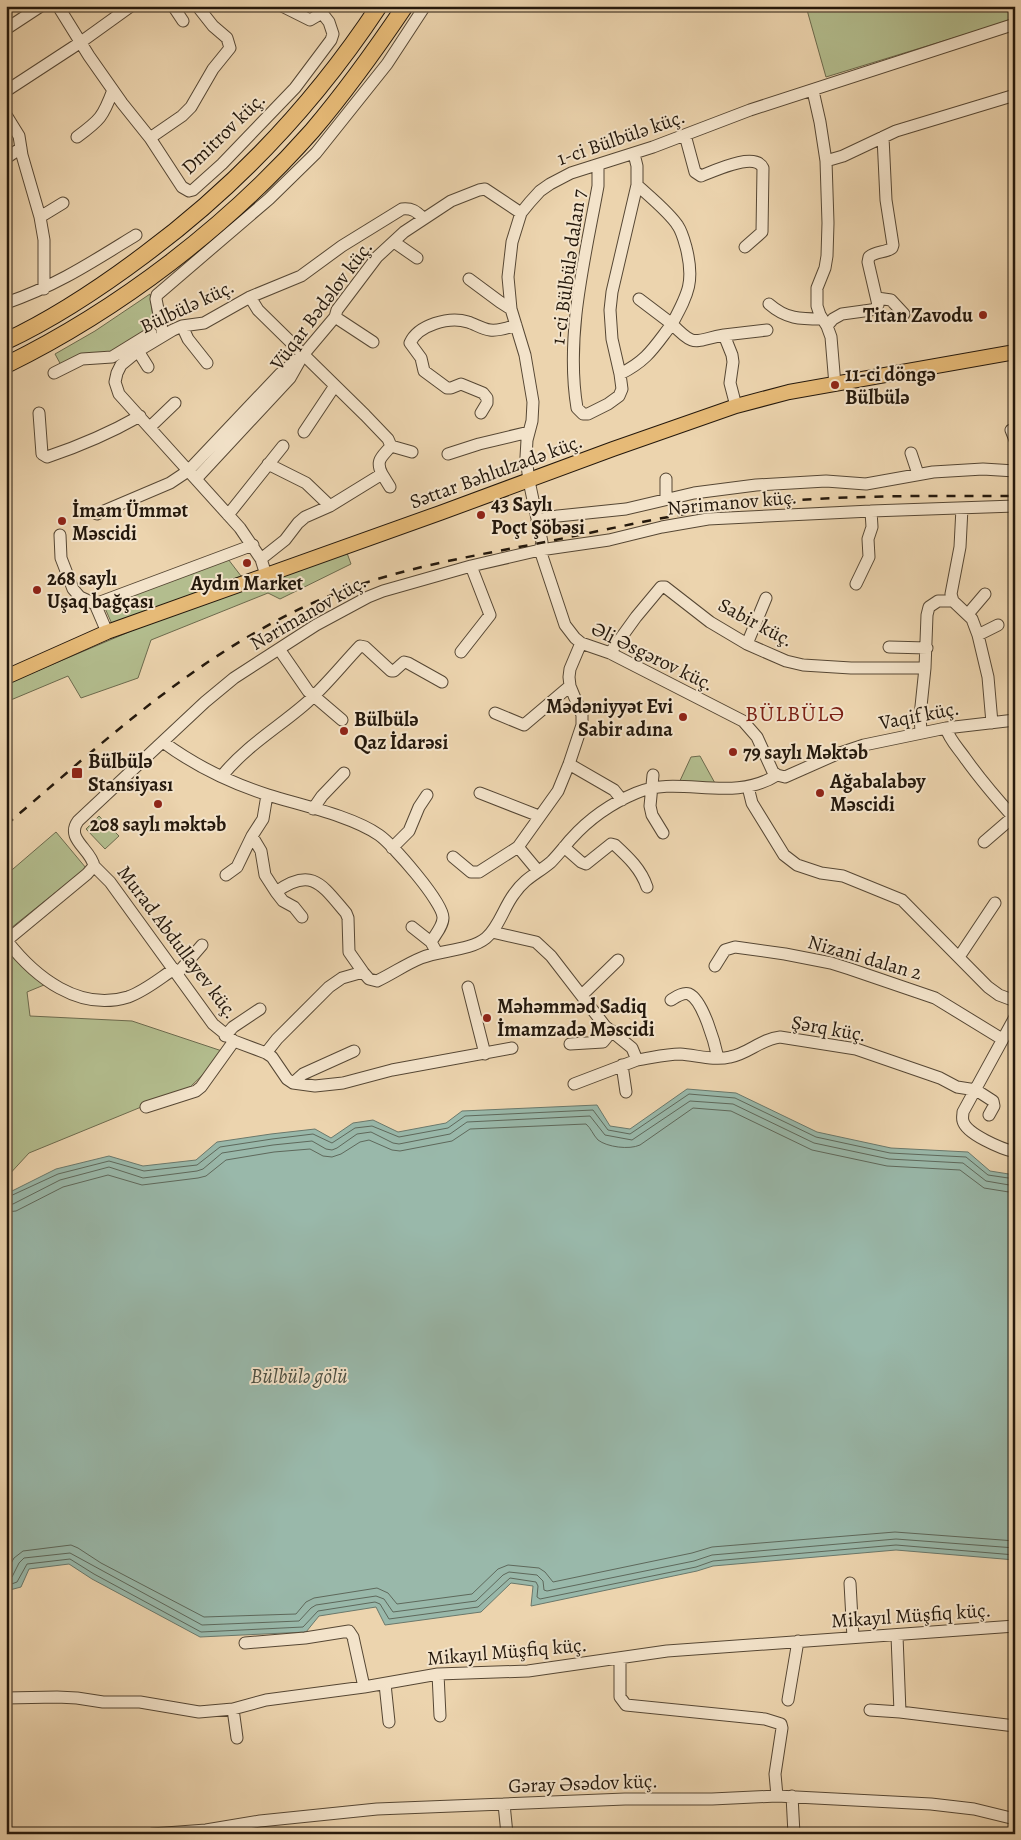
<svg xmlns="http://www.w3.org/2000/svg" width="1021" height="1840" font-family="Alegreya,serif">
<rect width="100%" height="100%" fill="#ecd4ae"/>
<filter id="stains"><feTurbulence type="fractalNoise" baseFrequency=".004" numOctaves="4"/><feColorMatrix values="0 0 0 0 .2 0 0 0 0 .09 0 0 0 0 .02 0 0 0 .5 -.17"/></filter>
<radialGradient id="worn" r=".72"><stop offset=".6" stop-color="#630" stop-opacity="0"/><stop offset="1" stop-color="#630" stop-opacity=".3"/></radialGradient>
<!-- green -->
<path fill="#b3bd8e" stroke="#6c6a4d" d="M824 6H1015V19L826 77 807 10Z
M150 294 154 325 151 331 109 355 61 365 55 354 95 331Z
M347 553 351 564 280 599 268 593 151 640 138 678 81 698 68 676 6 702V684L169 615Z
M228 559 241 576 112 624 104 606Z
M700 756 716 785H678L691 757Z
M99 816 119 836 105 849 86 829Z
M56 832 86 868 6 932V875Z
M6 952H10L44 985 27 992 30 1016 132 1021 222 1051 211 1067 190 1087 29 1153 6 1178Z"/>
<!-- water -->
<path fill="#99b8aa" stroke="#6a786b" d="M687 1089 736 1093 817 1132 891 1148 968 1152 990 1171 1015 1175V1560L896 1550 713 1566 697 1571 531 1606 533 1586 511 1583 481 1612 385 1625 376 1607 319 1616 306 1632 200 1637 92 1579 69 1564 29 1569 21 1587 6 1591V1194L56 1169 109 1156 143 1166 196 1160 217 1142 271 1134 315 1129 331 1138 353 1123 373 1120 398 1132 446 1123 462 1111 597 1105 610 1126 630 1129Z"/>
<g fill="none" stroke-linecap="round" stroke-linejoin="round">
<!-- shore -->
<path stroke="#5e685b" stroke-width="1" d="M6 1198 58 1174 109 1161 144 1171 197 1165 220 1147 272 1139 313 1134 332 1143 355 1128 372 1126 399 1137 448 1128 465 1116 593 1110 608 1130 630 1134 689 1094 735 1098 816 1137 890 1153 966 1157 988 1175 1015 1179
M6 1205 13 1204 60 1180 109 1167 143 1178 197 1171 203 1169 222 1153 273 1145 312 1141 326 1149 332 1150 337 1148 357 1134 371 1132 393 1143 399 1144 450 1134 467 1122 590 1116 605 1135 632 1140 690 1101 733 1104 814 1143 889 1159 963 1163 986 1181 1015 1186
M6 1212 16 1211 63 1187 108 1175 142 1185 198 1178 206 1176 226 1160 274 1152 310 1149 323 1156 332 1157 341 1154 360 1142 369 1140 392 1150 400 1151 452 1141 470 1129 586 1124C591 1128 593 1135 598 1140 607 1147 629 1150 640 1145L693 1108 731 1111 812 1150 887 1166 960 1170 984 1188 1015 1193
M6 1572 14 1558 23 1551 71 1545 78 1548 101 1563 204 1617 296 1614 306 1602 314 1598 377 1588 388 1593 397 1604 472 1594 498 1569 508 1565 539 1568 545 1572 553 1582 692 1553 712 1547 895 1532 1015 1541
M6 1580 12 1577 19 1563 24 1558 70 1553 202 1625 299 1621 311 1608 316 1605 376 1596 384 1599 393 1612 476 1601 503 1575 509 1572 537 1575 543 1581 544 1590 547 1591 694 1561 712 1555 896 1539 1015 1548
M6 1586 17 1582 27 1564 70 1559 94 1574 201 1632 303 1627 318 1611 375 1602 380 1604 389 1619 478 1607 510 1578 536 1582 538 1586 537 1597 540 1599 696 1567 713 1561 896 1545 1015 1555"/>
<!-- minor casing -->
<g stroke="#564734" stroke-width="13">
<path id="minor" d="M58 6 89 56 122 103 150 138 182 187 189 191 193 190 222 164 295 88 331 40 333 34 329 22 322 13
M173 6 183 21
M282 6 310 20 322 13 324 8
M6 29 41 6
M6 91 81 42 131 6
M813 91 820 122 826 161 828 223 827 256 825 268 817 288V306L820 315 827 326 831 337 835 385
M6 115 19 136 22 155 40 217 44 240V289
M685 135 695 172 701 176C714 171 755 151 763 168L762 232 745 247
M77 137C100 120 103 117 113 90
M150 138 182 116 191 107 213 69 230 48 227 38 213 26 198 7
M634 154 637 166V185C649 196 670 213 678 226 682 232 684 240 686 247 695 282 688 294 672 324 696 349 694 340 724 335L732 355 733 362 730 383 736 406
M6 158 21 148
M826 161 843 156 896 131 1015 95
M598 165V186C585 258 565 335 577 408L583 414H588L608 404 619 396 622 389 620 374 612 339 610 310 612 292 637 185
M40 217 63 203
M394 242 417 258
M469 279 500 302 511 309
M250 297 258 310 365 415 388 439 391 446C382 457 375 460 382 474L330 506 305 517 298 523 285 540 261 559
M877 298 891 300 904 314
M6 303C56 286 92 262 136 235
M769 304C786 319 800 319 822 319
M335 317 373 342
M182 326 188 339 207 363
M827 326 833 319 842 314 871 310 875 309 878 305 868 262 869 257C876 251 885 253 892 248L893 245 886 200 883 137
M163 335 156 299 157 295 269 199 316 153 387 64 425 6
M724 335 767 330
M138 351 148 367
M54 373 82 359 112 357 151 333
M620 374C648 360 654 347 672 324L639 299
M39 413 42 454 47 457C80 446 110 433 140 416
M481 413 487 403V398L483 393 461 384 451 388H447L424 371 421 358 410 343C418 325 449 316 468 322 475 324 482 329 490 330 499 331 508 328 516 325
M150 427 175 403
M1011 430 1015 440
M304 432 334 387
M391 446 412 452
M911 453 918 474
M448 454 479 444 529 432
M268 464 306 483 330 506
M382 474 390 487
M196 479 290 378 303 355 335 317 337 310 377 257 404 232 451 201 479 190 485 189 521 213
M666 479V499
M962 508 960 547 951 594 953 601 972 619 978 635 988 677 992 723
M97 514 170 483 188 471 280 374 298 359
M228 515 283 446
M537 520 558 516 626 509 694 493 756 485 826 481 866 484 933 472 983 469 1015 471
M60 535 61 558 73 589 80 597 95 604 253 545
M266 575 261 559 240 528 119 394 115 382 117 373 121 365 138 351 173 330 182 326 204 323 250 297 301 276 342 246 402 209C412 208 416 211 423 218
M856 584 869 557 868 539 872 527 871 511
M95 604 107 632
M968 614 985 594
M978 635 998 625
M747 644 766 598
M889 647 927 648
M279 649 308 691 342 720
M461 652 490 615 471 566
M610 653 636 617 661 587H665L710 622 747 644 786 661 803 665 851 668H925
M495 713 524 725 570 686
M946 728C949 739 958 748 965 758 980 779 997 799 1015 819
M921 732 920 716 925 668 927 615 929 607 938 601H953
M163 742C194 765 231 783 268 795 300 805 352 816 379 835 392 844 444 903 443 918 443 926 435 935 431 942L437 953
M569 764 614 790 622 800
M653 775 650 806 652 815 663 833
M777 775 773 772 757 737 743 721 610 653 581 643 575 638 565 625 540 550 542 542 529 481 526 457 527 440 532 421 533 402 525 355 511 309 508 277 512 242 521 213 530 202 540 191 550 184 571 173 653 147 750 110 1015 24
M777 775 785 777 837 754 864 745 946 728 1015 720
M222 776C245 747 276 729 304 705 324 688 341 666 360 646L365 647 391 671H394L404 662 408 663 442 682
M748 787 752 803 784 855 797 865 821 873 843 876 902 900 988 987 999 995 1015 1001
M480 793 539 816
M313 809 322 796 344 773
M252 836 261 851 265 875 276 892C312 866 322 885 346 913L348 918 349 952 363 972
M984 842 1013 817
M518 847 538 871
M564 847 581 862 586 864 611 844 615 845C628 857 641 869 647 887
M392 848 409 831 419 807 427 795
M453 857 471 872H479L518 847 558 791 569 764 582 725V715L570 686 569 677 570 669 581 643
M94 866 110 882 213 1024 234 1041 266 1053 272 1057 287 1079 293 1083 315 1086 343 1083 392 1070 512 1048
M226 875 237 867 252 836 263 819 267 795
M276 892 283 901 294 907 302 917
M412 927 431 942
M492 932 536 942 551 956 605 1026 632 1048 637 1060C651 1058 666 1054 680 1054 696 1055 714 1061 730 1057 748 1054 761 1039 780 1037L856 1049 940 1078 957 1087 976 1090 993 1101 994 1106 989 1115
M6 941 87 874 94 866C91 849 65 839 78 821L205 702 234 678 316 625 368 597 383 591 471 566 540 550 609 540 662 527 708 519 871 511 1015 506
M7 941C35 977 79 1012 128 997 145 991 159 979 174 969
M959 957 995 903
M715 966 725 950 735 947 785 954 831 963 850 969 935 998 1002 1039
M177 974 202 945
M468 987 485 1054
M582 995 618 960
M671 1000C676 997 683 992 689 994 703 1000 715 1044 718 1058
M1015 1017 963 1112C963 1115 962 1118 963 1121 966 1134 1002 1149 1015 1152
M225 1036 233 1027 260 1009
M570 1044 603 1042 612 1031
M266 1053 277 1039 329 987 342 978 363 972 369 979 377 981C392 974 406 964 421 958 440 950 470 951 486 938 499 927 504 907 514 894 526 877 537 874 551 862 558 855 564 847 571 839 588 820 612 803 636 793 679 774 731 804 777 775
M622 1065 626 1092
M293 1083 303 1074 354 1051
M574 1084 637 1060
M146 1107 196 1091 201 1087 234 1041
M850 1583 853 1638
M897 1636 900 1712 1015 1726
M245 1643 305 1638 349 1631 353 1637 364 1687
M620 1659V1697L626 1705 765 1719 781 1724 782 1728 775 1774 777 1796
M438 1674 440 1716
M385 1684 389 1722
M6 1698 57 1697 77 1698 103 1702H140L199 1712 233 1709 266 1700 364 1687 438 1674 528 1671 667 1651 1015 1626
M788 1700 798 1641
M233 1709 237 1738
M870 1710 900 1712
M792 1796 794 1834
M504 1804 507 1834
M152 1834 206 1830 260 1821 377 1809 625 1799H712L777 1796 931 1804 974 1809 1015 1819"/>
</g>
<!-- major casing -->
<g stroke="#24180c" stroke-width="16">
<path id="major" d="M6 677 107 632 440 513 613 449 736 406 789 392 1015 352"/>
</g>
<!-- highway casing -->
<g stroke="#24180c" stroke-width="18">
<path id="highway" d="M6 341C55 318 100 288 144 255 237 186 315 103 379 6
M6 365C120 309 228 226 312 131 346 91 376 49 405 6"/>
</g>
<!-- minor -->
<use href="#minor" stroke="#f3e3ca" stroke-width="11"/>
<!-- major -->
<use href="#major" stroke="#e6ba77" stroke-width="14"/>
<!-- highway -->
<use href="#highway" stroke="#e6ba77" stroke-width="16"/>
<!-- rail -->
<path stroke="#24180c" stroke-width="2.5" stroke-dasharray="9 9" stroke-linecap="butt" d="M6 825C93 751 177 673 278 620 363 574 447 561 540 543 621 527 702 507 784 501 860 495 938 496 1015 496"/>
</g>
<!-- markers -->
<g fill="#8f2418" stroke="#f3e3ca" stroke-width="2">
<circle cx="983" cy="315" r="5"/>
<circle cx="835" cy="385" r="5"/>
<circle cx="481" cy="515" r="5"/>
<circle cx="62" cy="521" r="5"/>
<circle cx="247" cy="563" r="5"/>
<circle cx="37" cy="590" r="5"/>
<circle cx="683" cy="717" r="5"/>
<circle cx="344" cy="731" r="5"/>
<circle cx="733" cy="752" r="5"/>
<rect x="71" y="767" width="12" height="12" rx="2.5"/>
<circle cx="820" cy="793" r="5"/>
<circle cx="158" cy="804" r="5"/>
<circle cx="487" cy="1018" r="5"/>
</g>
<g text-anchor="middle" stroke-width="4" stroke-linejoin="round" paint-order="stroke">
<!-- street labels -->
<g font-size="20" fill="#24180c" stroke="#f3e3ca">
<text transform="translate(223 133) rotate(-44)" y="7">Dmitrov küç.</text>
<text transform="translate(621 137) rotate(-19)" y="7">1-ci Bülbülə küç.</text>
<text transform="translate(568 267) rotate(-82)" y="7">1-ci Bülbülə dalan 7</text>
<text transform="translate(321 305) rotate(-53)" y="7">Vüqar Bədəlov küç.</text>
<text transform="translate(187 306) rotate(-25)" y="7">Bülbülə küç.</text>
<text transform="translate(496 471) rotate(-20)" y="7">Səttar Bəhlulzadə küç.</text>
<text transform="translate(732 502) rotate(-5)" y="7">Nərimanov küç.</text>
<text transform="translate(308 612) rotate(-30)" y="7">Nərimanov küç.</text>
<text transform="translate(756 622) rotate(28)" y="7">Sabir küç.</text>
<text transform="translate(653 656) rotate(26)" y="7">Əli Əsgərov küç.</text>
<text transform="translate(919 715) rotate(-11)" y="7">Vaqif küç.</text>
<text transform="translate(178 942) rotate(53)" y="7">Murad Abdullayev küç.</text>
<text transform="translate(865 957) rotate(16)" y="7">Nizani dalan 2</text>
<text transform="translate(829 1028) rotate(10)" y="7">Şərq küç.</text>
<text transform="translate(911 1615) rotate(-4)" y="7">Mikayıl Müşfiq küç.</text>
<text transform="translate(507 1651) rotate(-5)" y="7">Mikayıl Müşfiq küç.</text>
<text transform="translate(583 1783) rotate(-2)" y="7">Gəray Əsədov küç.</text>
</g>
<!-- poi labels -->
<g font-size="20" font-weight="bold" fill="#24180c" stroke="#f3e3ca" text-anchor="start">
<text x="973" y="322" text-anchor="end">Titan Zavodu</text>
<text x="845" y="381">11-ci döngə<tspan x="845" dy="23">Bülbülə</tspan></text>
<text x="491" y="511">43 Saylı<tspan x="491" dy="23">Poçt Şöbəsi</tspan></text>
<text x="72" y="517">İmam Ümmət<tspan x="72" dy="23">Məscidi</tspan></text>
<text x="47" y="585">268 saylı<tspan x="47" dy="23">Uşaq bağçası</tspan></text>
<text x="247" y="590" text-anchor="middle">Aydın Market</text>
<text x="673" y="713" text-anchor="end">Mədəniyyət Evi<tspan x="673" dy="23">Sabir adına</tspan></text>
<text x="354" y="726">Bülbülə<tspan x="354" dy="23">Qaz İdarəsi</tspan></text>
<text x="743" y="759">79 saylı Məktəb</text>
<text x="88" y="768">Bülbülə<tspan x="88" dy="23">Stansiyası</tspan></text>
<text x="830" y="788">Ağabalabəy<tspan x="830" dy="23">Məscidi</tspan></text>
<text x="158" y="831" text-anchor="middle">208 saylı məktəb</text>
<text x="497" y="1013">Məhəmməd Sadiq<tspan x="497" dy="23">İmamzadə Məscidi</tspan></text>
</g>
<!-- water labels -->
<g font-size="21" font-style="italic" fill="#4d5043" stroke="#f3e3ca">
<text x="299" y="1383">Bülbülə gölü</text>
</g>
<!-- quarter labels -->
<g font-size="22" letter-spacing="1" fill="#7a1f14" stroke="#f3e3ca">
<text x="795" y="721">BÜLBÜLƏ</text>
</g>
</g>
<!-- margin -->
<rect width="1021" height="1840" fill="none" stroke="#ecd4ae" stroke-width="25"/>
<rect x="8" y="8" width="1006" height="1825" fill="none" stroke="#24180c" stroke-width="2.5"/>
<rect x="12" y="12" width="996" height="1815" fill="none" stroke="#24180c"/>
<rect width="100%" height="100%" filter="url(#stains)"/>
<rect width="100%" height="100%" fill="url(#worn)"/>
</svg>
